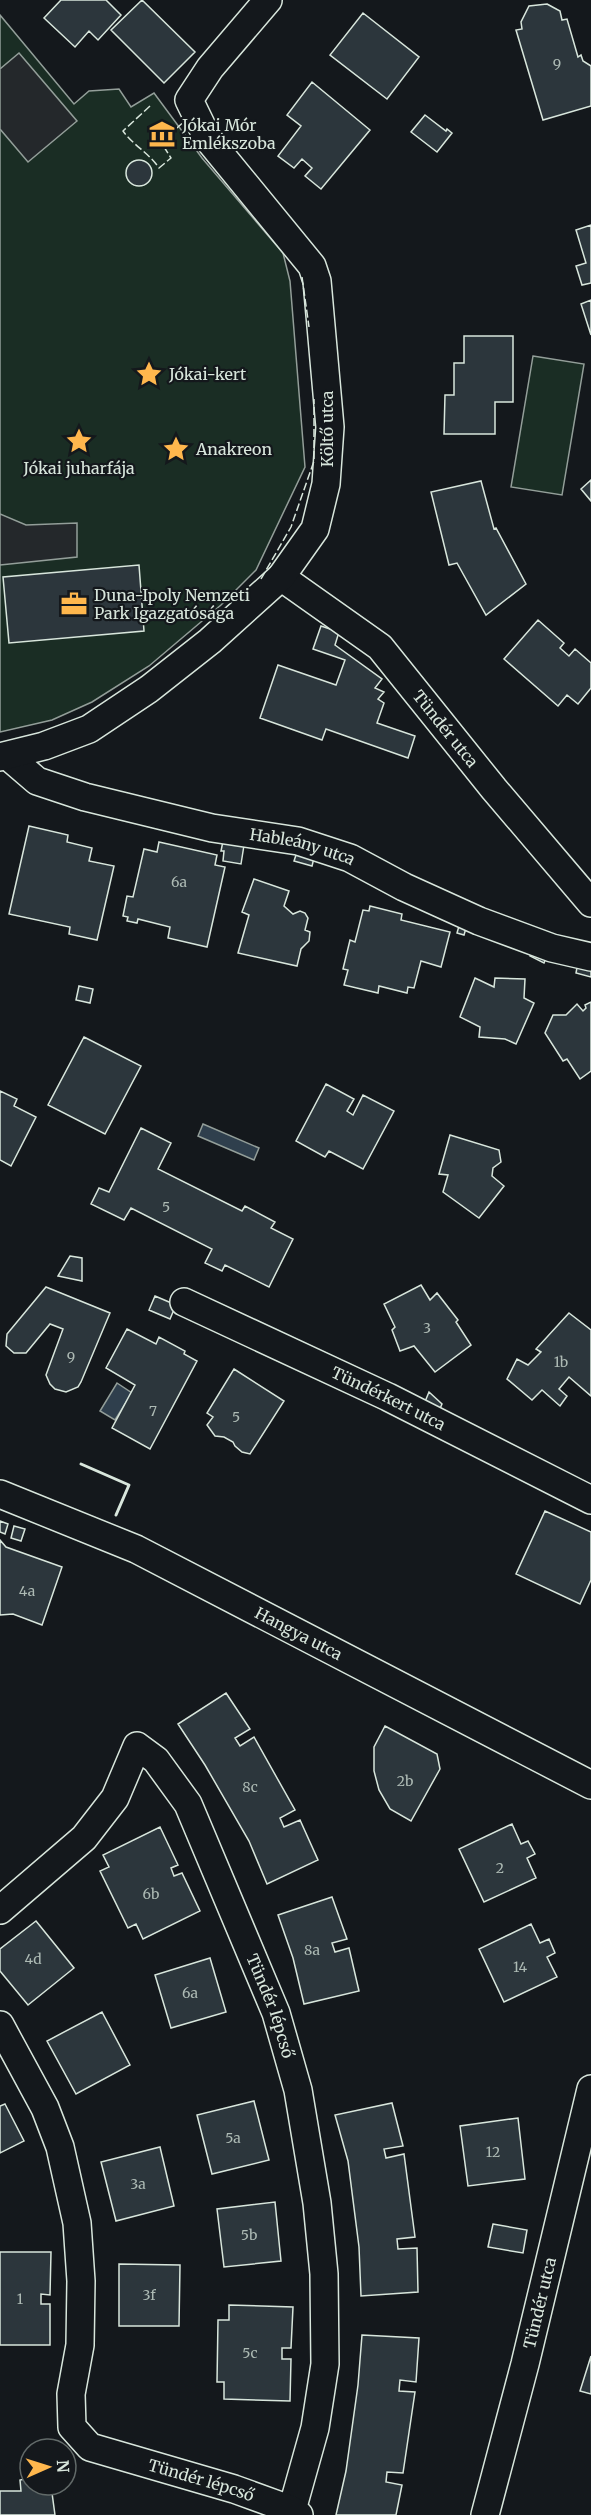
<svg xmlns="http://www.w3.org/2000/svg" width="591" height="2515" font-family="Merriweather,serif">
<rect width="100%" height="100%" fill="#14181c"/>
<!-- green -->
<path fill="#1a2d24" stroke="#939e99" stroke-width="1.5" d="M0 15 74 104 89 91 119 89 131 107 154 93 202 158 283 253 290 281 305 467 256 570 221 605 149 666 92 702 52 720 0 732Z
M533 356 584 364 562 495 511 487Z"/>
<!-- parking -->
<path fill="#24282b" stroke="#939e99" stroke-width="1.5" d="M19 53 77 121 28 162 0 129V69Z
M0 514 26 525 77 523V557L0 565Z"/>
<!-- water -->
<path fill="#2f3f4d" stroke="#939e99" stroke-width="1.5" d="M203 1124 259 1148 254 1160 198 1136Z
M117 1383 132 1393 115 1420 100 1411Z"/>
<!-- building -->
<path fill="#2c363c" stroke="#d8e6dc" stroke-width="1.5" d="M61 0H106L121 15 98 40 89 31 75 47 44 18Z
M142 0 195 52 164 83 111 30Z
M547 4 560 11 562 20 567 19 578 57 581 55 583 61 591 66V106L543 120 516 30 522 29 521 22 529 6Z
M363 13 419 57 387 99 330 55Z
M312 82 370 130 321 189 305 176 312 168 302 159 294 168 278 156 301 126 287 115Z
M425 115 446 131 447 129 452 133 437 152 411 132Z
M126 173a13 13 0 1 1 26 0a13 13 0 1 1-26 0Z
M591 225V283L582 285 576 266 586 263 576 230Z
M591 300V335L581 304Z
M464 336H513V402H495V434H444L445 395H454V363H464Z
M591 480V501L581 489Z
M481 481 494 529 496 528 526 584 486 615 457 563 449 565 431 492Z
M139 565 144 631 9 643 3 577Z
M538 620 564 643 560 648 569 656 575 649 591 663V688L578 704 567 695 558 706 504 659Z
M321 626 339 632 335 645 382 679 375 688 384 692 378 699 384 703 377 723 415 736 408 758 326 729 322 740 260 718 278 665 336 685 345 660 313 649Z
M29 826 68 835 67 842 92 848 89 861 114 866 97 940 69 934 70 927 9 914Z
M224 836 245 839 241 864 223 861 224 851H221Z
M159 842 217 855 215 865 225 867 207 947 168 938 170 927 138 919 137 923 127 921 128 917 123 916 127 896 133 897 144 849 157 852Z
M298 849 315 854 312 866 294 861Z
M254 879 289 891 284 906 293 914 300 911 305 913 308 918 305 930 310 932 309 941 301 949 297 966 238 953 249 915 242 912Z
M370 906 402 914 401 920 450 932 441 967 421 961 414 988 408 987 407 993 379 986 378 993 344 985 348 970 343 969 350 940 355 942 363 910 369 911Z
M459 926 466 928 464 935 457 933Z
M534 947 548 953 544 963 530 956Z
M578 962 591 965V977L576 973Z
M475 978 494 987 495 978 525 979 524 998 534 1003 516 1044 505 1039 479 1037 480 1027 460 1017Z
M79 986 93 989 90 1003 76 1000Z
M591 1002V1071L580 1079 567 1059 563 1061 545 1033 553 1015H566L577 1004 583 1011 586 1008 585 1005Z
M84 1037 141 1066 105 1134 48 1105Z
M326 1084 354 1099 347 1111 353 1115 363 1095 394 1111 363 1169 329 1151 325 1157 296 1141Z
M0 1091 17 1099 14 1106 36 1117 11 1166 0 1160Z
M141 1128 171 1143 158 1169 242 1211 245 1206 275 1222 271 1228 293 1239 269 1287 225 1265 222 1271 205 1263 212 1249 131 1208 124 1220 91 1204 99 1188 109 1192Z
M450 1135 499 1150 501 1162 493 1168 492 1176 504 1186 479 1218 443 1192 448 1175 439 1174Z
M70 1256 82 1258V1281L58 1276Z
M421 1285 430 1300 437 1293 458 1320 456 1322 471 1345 435 1372 414 1346 400 1351 392 1330 395 1327 384 1304Z
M46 1287 110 1313 81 1382 78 1387 66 1392 55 1389 50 1384 46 1375 63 1329 50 1324 26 1353H14L6 1346 7 1334Z
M155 1296 176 1305 170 1319 149 1310Z
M569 1313 591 1330V1396L569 1377 559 1389 567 1396 560 1406 542 1390 532 1400 507 1379 517 1359 528 1365 541 1352 536 1349Z
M127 1329 156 1344 159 1337 185 1351 184 1354 197 1361 150 1449 112 1428 135 1385 106 1368Z
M234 1369 284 1401 250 1454 242 1452 235 1446 233 1442 224 1437 215 1436 207 1425 213 1417 207 1413Z
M429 1392 442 1404 439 1411 424 1404Z
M545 1511 591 1532V1580L580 1604 516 1574Z
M0 1521 8 1524 5 1534 0 1532Z
M14 1526 25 1529 21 1541 11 1538Z
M0 1540 6 1547 62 1567 42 1625 13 1614 0 1615Z
M226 1693 250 1729 235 1738 240 1746 254 1737 295 1810 280 1818 284 1827 300 1820 318 1860 267 1884 249 1841 205 1765 178 1724Z
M385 1726 437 1754 440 1769 411 1821 390 1809 379 1790 374 1771V1747Z
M512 1824 521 1844 528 1841 535 1854 527 1858 536 1878 484 1902 459 1849Z
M160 1827 178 1865 171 1868 174 1876 182 1873 200 1911 143 1939 136 1924 128 1928 100 1871 109 1867 103 1855Z
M332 1897 347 1939 332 1943 335 1952 349 1948 359 1991 304 2004 293 1958 278 1915Z
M36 1921 74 1968 28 2005 0 1971V1949Z
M531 1924 540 1943 549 1939 555 1953 547 1957 557 1977 504 2002 479 1949Z
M210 1958 226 2012 171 2028 155 1975Z
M102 2012 130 2065 76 2094 47 2041Z
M254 2101 269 2160 212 2174 197 2115Z
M392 2103 403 2146 384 2149 386 2158 404 2154 415 2237 397 2239 398 2249 417 2248 418 2292 361 2296 359 2247 348 2161 335 2115Z
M5 2104 24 2141 0 2153V2106Z
M518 2118 525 2179 468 2186 460 2126Z
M160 2147 174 2206 116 2221 101 2162Z
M275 2202 281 2261 224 2267 217 2209Z
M493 2224 527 2230 523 2253 488 2247Z
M0 2252H51L50 2295 41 2294V2304H50V2345H0Z
M119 2264 180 2265 179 2326H119Z
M229 2305 293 2307 291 2348H282V2359H291L290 2401 224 2399V2382H217L218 2320H229Z
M362 2335 419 2338 416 2382 400 2380 399 2391 415 2392 403 2473 387 2472 386 2482 402 2485 396 2515H336L346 2471 358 2385Z
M591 2356V2394L580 2391Z
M30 2478V2485H47L48 2493H52L55 2515H0V2491H21L20 2480Z"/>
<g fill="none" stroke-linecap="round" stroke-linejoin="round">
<!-- street casing -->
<g stroke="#d8e6dc" stroke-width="30">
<g id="street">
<path id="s1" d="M281 577 380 647 494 789 591 903"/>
<path id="s2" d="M8 756 37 781 85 797 212 828 298 841 350 858 404 887 479 921 552 948 591 957"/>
<path d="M0 757 44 746 89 729 149 689 210 641 281 577 315 529 326 484 330 427 317 281 312 266 208 139 189 100 210 68 268 0"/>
<path id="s3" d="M184 1302 388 1397 591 1500"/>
<path id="s4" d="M0 1494 136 1549 591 1785"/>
<path id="s5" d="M0 1910 84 1838 115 1798 137 1746 156 1760 188 1804 276 2013 298 2090 317 2203 324 2274 325 2364 315 2428 292 2510"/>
<path id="s6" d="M0 2025 45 2108 60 2147 77 2223 81 2281 80 2345 71 2394 72 2427 90 2447 234 2489 292 2510 299 2515"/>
<path id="s7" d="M485 2515 525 2364 591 2089"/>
</g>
</g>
<!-- street -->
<use href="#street" stroke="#14181c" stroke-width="27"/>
<!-- fence -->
<path stroke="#d8e6dc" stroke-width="1.5" stroke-dasharray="8 3" stroke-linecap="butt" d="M150 106 123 131C134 146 149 153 159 168L171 158 161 142 187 119
M302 277 309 327
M261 579 291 527 314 461V399"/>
<!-- wall -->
<path stroke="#d8e6dc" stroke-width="3" d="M81 1464 129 1485 116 1515"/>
</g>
<!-- icons -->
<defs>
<g id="museum-bare" transform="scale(2.07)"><path d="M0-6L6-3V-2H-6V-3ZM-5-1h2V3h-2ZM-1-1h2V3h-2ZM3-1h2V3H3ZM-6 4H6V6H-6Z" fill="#ffb74d" stroke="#14181c" stroke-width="2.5" paint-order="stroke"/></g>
<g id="sight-bare" transform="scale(2.07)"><path d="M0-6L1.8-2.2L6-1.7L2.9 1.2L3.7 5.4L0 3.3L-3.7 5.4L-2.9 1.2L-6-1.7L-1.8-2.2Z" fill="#ffb74d" stroke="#14181c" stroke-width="2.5" paint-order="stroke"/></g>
<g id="office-bare" transform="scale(2.07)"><path d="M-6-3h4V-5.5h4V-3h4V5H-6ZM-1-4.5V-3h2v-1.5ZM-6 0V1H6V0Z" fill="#ffb74d" stroke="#14181c" stroke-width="2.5" paint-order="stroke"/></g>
</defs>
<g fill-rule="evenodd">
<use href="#museum-bare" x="162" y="134"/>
<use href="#sight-bare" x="149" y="374"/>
<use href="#sight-bare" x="79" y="441"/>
<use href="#sight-bare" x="176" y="449"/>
<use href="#office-bare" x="74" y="604"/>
</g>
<g text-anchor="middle" stroke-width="4.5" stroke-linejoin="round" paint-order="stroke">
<!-- number labels -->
<g font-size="14" fill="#adbab4">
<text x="557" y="69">9</text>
<text x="179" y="887">6a</text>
<text x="166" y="1212">5</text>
<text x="427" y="1333">3</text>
<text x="71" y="1362">9</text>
<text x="561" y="1367">1b</text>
<text x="153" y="1416">7</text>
<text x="236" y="1422">5</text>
<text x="27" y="1596">4a</text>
<text x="405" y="1786">2b</text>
<text x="250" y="1792">8c</text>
<text x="500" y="1873">2</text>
<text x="151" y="1899">6b</text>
<text x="312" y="1955">8a</text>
<text x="33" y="1964">4d</text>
<text x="520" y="1972">14</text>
<text x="190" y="1998">6a</text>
<text x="233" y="2143">5a</text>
<text x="493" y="2157">12</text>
<text x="138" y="2189">3a</text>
<text x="249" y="2240">5b</text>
<text x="149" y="2300">3f</text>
<text x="20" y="2304">1</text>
<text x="250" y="2358">5c</text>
</g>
<!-- poi labels -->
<g font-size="16" fill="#d8e6dc" stroke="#14181c" text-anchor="start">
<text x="182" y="131">Jókai Mór<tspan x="182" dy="18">Emlékszoba</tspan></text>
<text x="169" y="380">Jókai-kert</text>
<text x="196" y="455">Anakreon</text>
<text x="79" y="474" text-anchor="middle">Jókai juharfája</text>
<text x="94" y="601">Duna-Ipoly Nemzeti<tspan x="94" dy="18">Park Igazgatósága</tspan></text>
</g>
<!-- street labels -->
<g font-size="16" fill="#d8e6dc" stroke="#14181c">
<text transform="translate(327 429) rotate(-90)" y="6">Költő utca</text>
<text dy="6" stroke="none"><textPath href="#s1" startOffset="226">Tündér utca</textPath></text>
<text dy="6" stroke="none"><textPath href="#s2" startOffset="312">Hableány utca</textPath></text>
<text dy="6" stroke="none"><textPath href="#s3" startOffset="226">Tündérkert utca</textPath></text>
<text dy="6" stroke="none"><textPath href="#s4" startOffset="330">Hangya utca</textPath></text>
<text dy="6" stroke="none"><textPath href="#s5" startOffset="514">Tündér lépcső</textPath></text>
<text dy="6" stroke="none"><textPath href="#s7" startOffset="219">Tündér utca</textPath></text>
<text dy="6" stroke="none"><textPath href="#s6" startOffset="562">Tündér lépcső</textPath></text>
</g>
</g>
<!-- north arrow -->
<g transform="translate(48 2467) rotate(87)"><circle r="28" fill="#14181c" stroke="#626a69" stroke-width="1.5"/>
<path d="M0-4.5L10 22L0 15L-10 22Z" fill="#ffb74d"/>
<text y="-9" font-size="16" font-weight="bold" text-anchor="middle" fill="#d8e6dc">N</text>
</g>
</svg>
